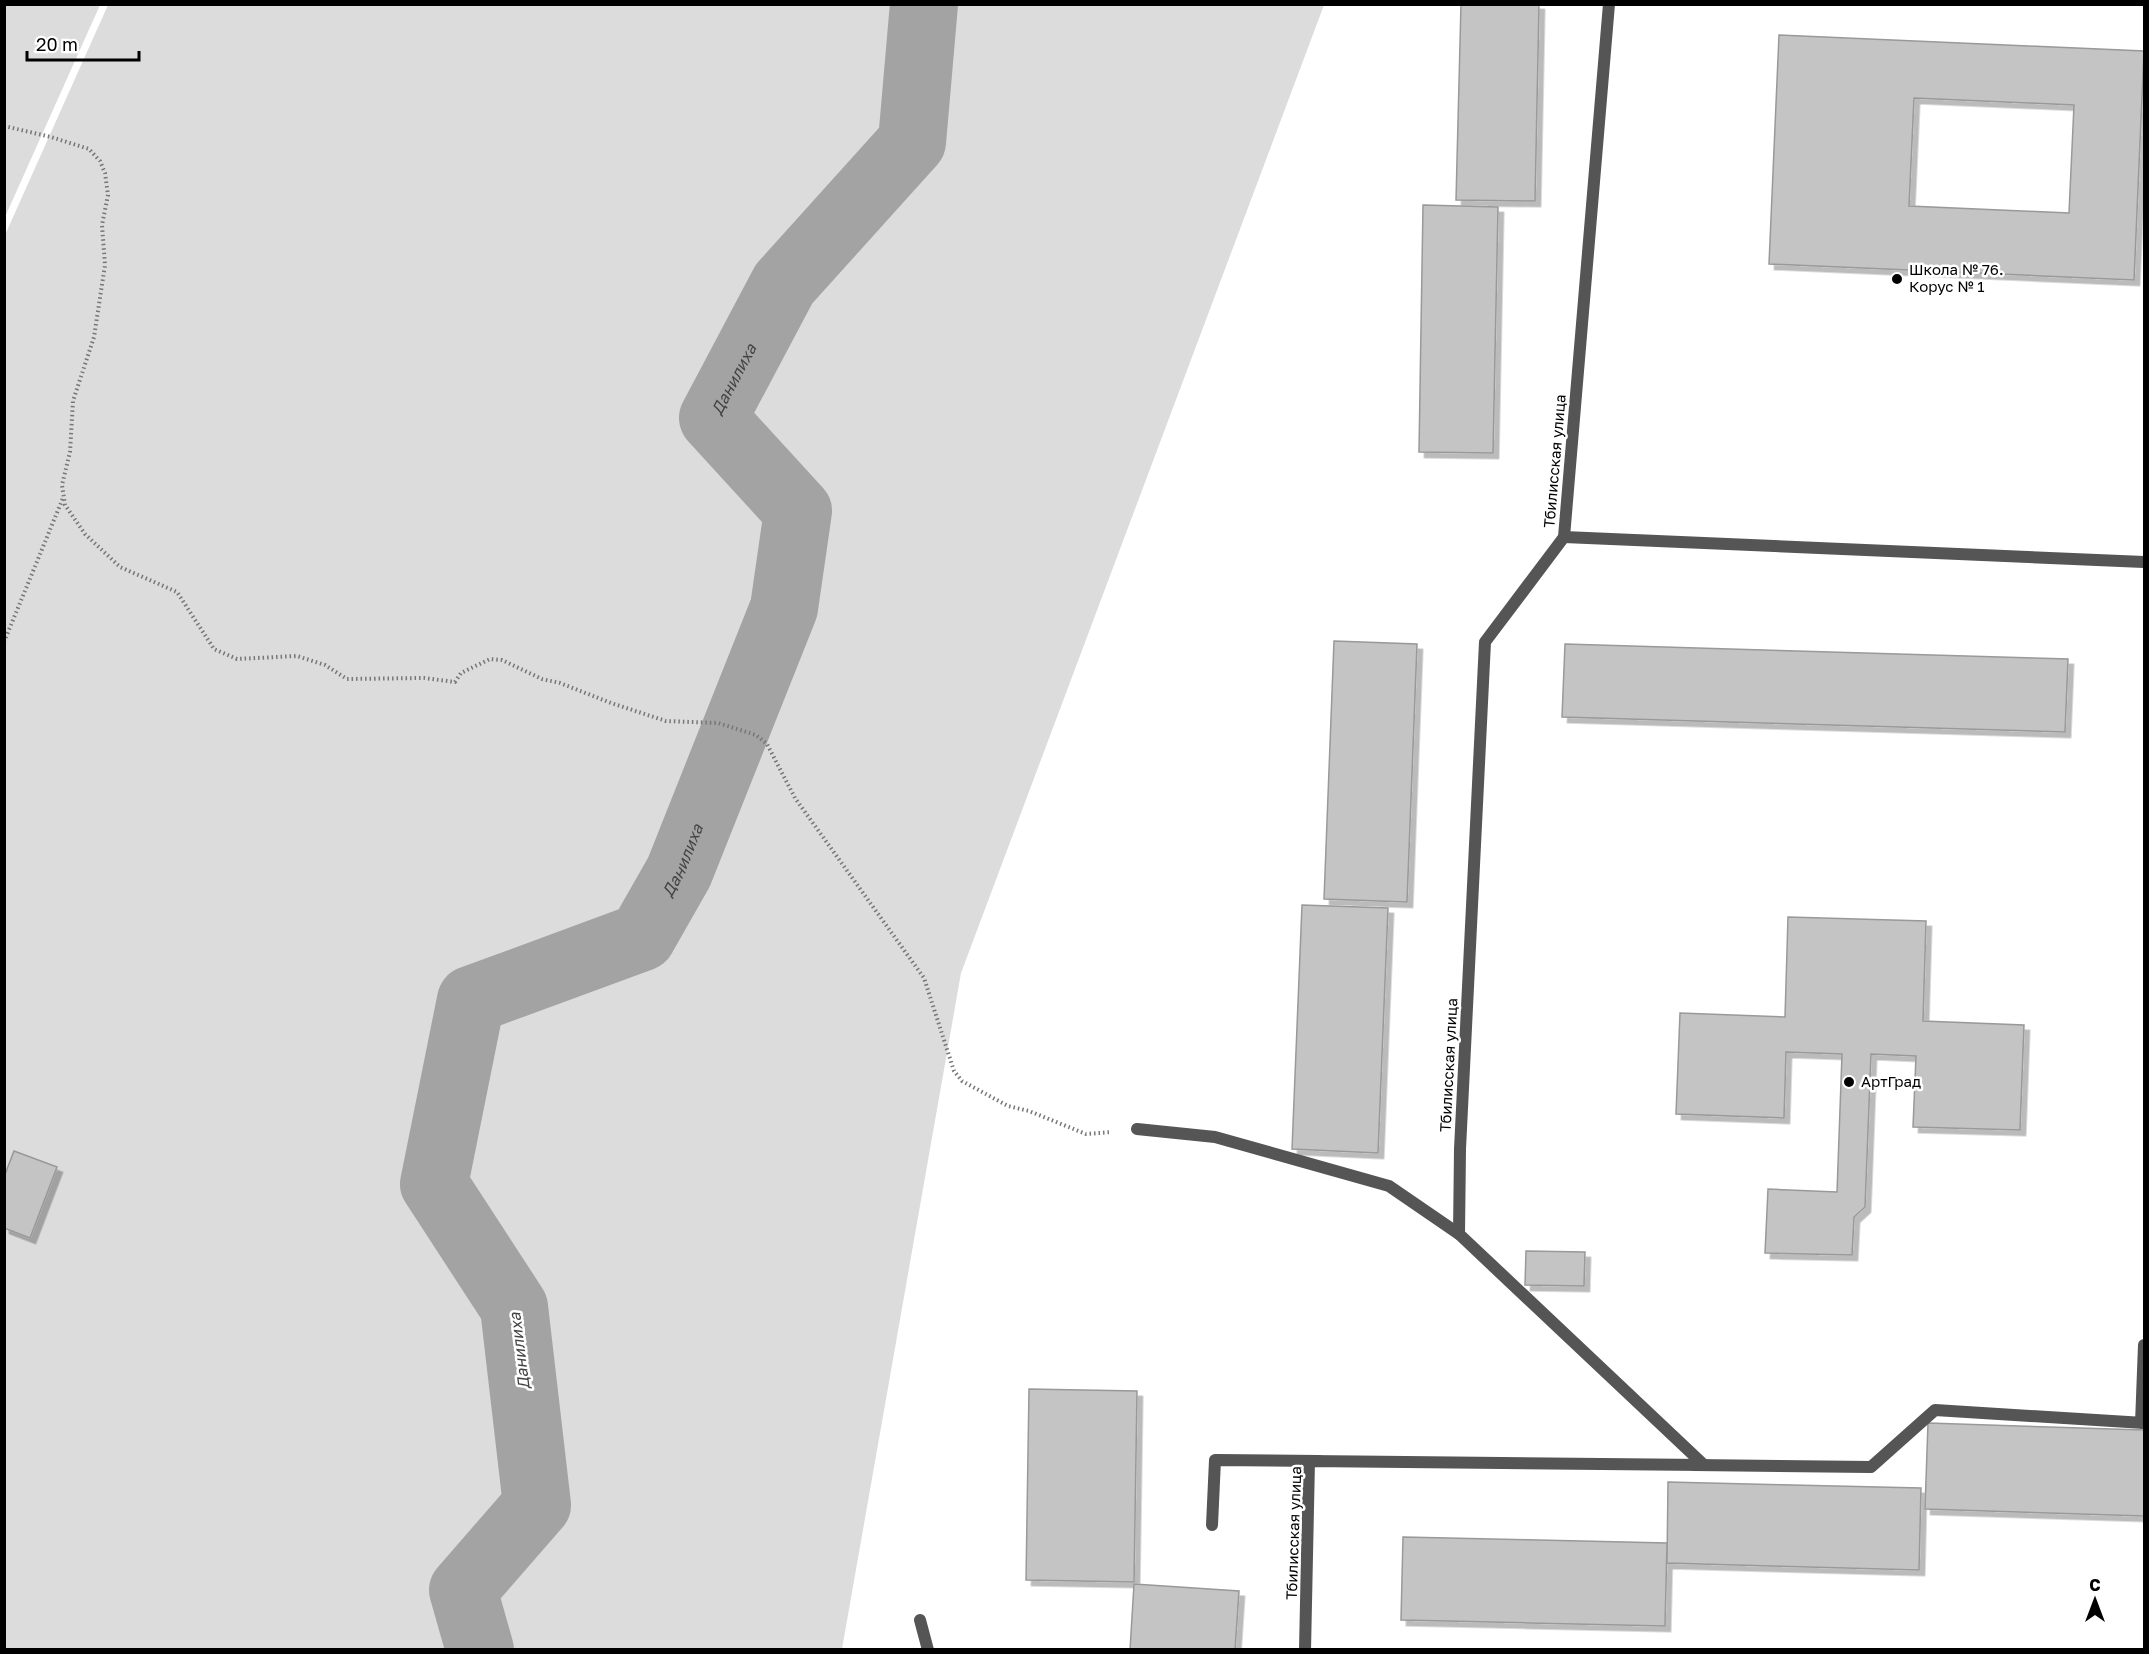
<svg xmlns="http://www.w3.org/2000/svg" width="2149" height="1654" font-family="'Golos Text',sans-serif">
<defs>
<filter id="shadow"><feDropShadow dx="5.5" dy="5.5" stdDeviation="0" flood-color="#0004"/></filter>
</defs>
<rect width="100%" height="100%" fill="#fff"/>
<!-- green -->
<path fill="#dcdcdc" d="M5 4 100 5 5 217 4 5Z
M108 5H1324L961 973 842 1649 5 1650V235Z"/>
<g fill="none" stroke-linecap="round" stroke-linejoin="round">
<!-- river -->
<path stroke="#a3a3a3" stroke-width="68" id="s1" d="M480 1650 463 1590 537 1505 514 1307 434 1184 471 1000 642 937 679 872 784 608 798 511 713 418 784 284 912 142 924 4"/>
</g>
<!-- building -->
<path fill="#c4c4c4" stroke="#999" stroke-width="1.5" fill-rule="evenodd" filter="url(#shadow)" d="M1461 4H1539L1535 201 1456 200Z
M1779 35 2144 51 2134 280 1769 264ZM1914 98 2074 105 2069 213 1909 206Z
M1423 205 1498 207 1493 453 1419 452Z
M1334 641 1417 644 1407 902 1324 899Z
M1565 644 2068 659 2065 732 1562 717Z
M1302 905 1388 908 1378 1153 1292 1149Z
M1788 917 1926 921 1923 1021 2024 1025 2020 1130 1913 1127 1916 1056 1871 1054 1865 1207 1854 1217 1852 1255 1765 1253 1768 1189 1837 1192 1842 1054 1786 1052 1784 1118 1676 1114 1680 1013 1785 1017Z
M14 1151 57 1167 30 1238 4 1228V1177Z
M1526 1251 1585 1252 1584 1286 1525 1285Z
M1029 1389 1137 1391 1134 1582 1026 1580Z
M1928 1423 2144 1430V1516L1925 1509Z
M1668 1482 1921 1488 1919 1570 1667 1563Z
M1403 1537 1667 1543 1665 1626 1401 1620Z
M1134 1584 1239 1591 1235 1650H1130Z"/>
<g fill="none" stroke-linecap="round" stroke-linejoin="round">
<!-- path -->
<path stroke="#777" stroke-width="4" stroke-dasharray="1.5 3" stroke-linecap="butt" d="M4 126 51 137 89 149 100 161 105 173 108 195 102 225 105 265 94 337 73 401 70 452 62 485 65 505 85 534 120 567 177 592 214 649 237 659 297 656 325 665 347 679 424 678 455 682 461 673 490 659 502 660 542 679 560 683 611 703 666 721 718 723 756 735 767 744 795 798 924 978 954 1071 962 1081 1008 1106 1029 1111 1086 1134 1112 1132
M4 642 63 498"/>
<!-- service -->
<path stroke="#555" stroke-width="12" d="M1564 537 2144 562
M1137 1129 1215 1137 1389 1186 1459 1234
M2141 1423 2144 1345
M1694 1465 1871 1467 1935 1410 2144 1423
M1212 1525 1215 1460 1319 1461
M920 1620 928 1650"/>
<!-- minor -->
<path stroke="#555" stroke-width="12" d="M1305 1650 1309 1461 1704 1465 1459 1234 1460 1149 1485 642 1564 537 1609 4"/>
</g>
<!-- markers -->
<g fill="#000" stroke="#fff" stroke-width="2">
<circle cx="1897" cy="279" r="6"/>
<circle cx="1849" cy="1082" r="6"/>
</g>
<g text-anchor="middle" stroke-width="5" stroke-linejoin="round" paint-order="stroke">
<!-- poi labels -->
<g font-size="15" fill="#000" stroke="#fff" text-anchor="start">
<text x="1909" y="275">Школа № 76.<tspan x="1909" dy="17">Корус № 1</tspan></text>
<text x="1861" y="1087">АртГрад</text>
</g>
<!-- street labels -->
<g font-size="15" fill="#000" stroke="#fff">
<text transform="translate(1555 461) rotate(-85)" y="5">Тбилисская улица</text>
<text transform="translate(1449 1065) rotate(-87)" y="5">Тбилисская улица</text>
<text transform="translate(1294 1533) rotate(-88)" y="5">Тбилисская улица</text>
</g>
<!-- water labels -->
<g font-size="16" font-style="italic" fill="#444" stroke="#fff">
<text dy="6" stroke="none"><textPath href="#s1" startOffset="1518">Данилиха</textPath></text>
<text dy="6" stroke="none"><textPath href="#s1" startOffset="978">Данилиха</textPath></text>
<text transform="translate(519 1351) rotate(-97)" y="6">Данилиха</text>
</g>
</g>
<!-- border -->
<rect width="2149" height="1654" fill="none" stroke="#000000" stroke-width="12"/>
<!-- north arrow -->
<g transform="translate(2095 1600)" stroke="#ffffff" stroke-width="4.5" paint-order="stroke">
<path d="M0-4.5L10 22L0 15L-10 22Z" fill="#000000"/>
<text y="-9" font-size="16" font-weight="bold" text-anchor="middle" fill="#000000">С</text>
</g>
<!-- scale -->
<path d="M27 51v9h112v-9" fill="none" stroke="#000000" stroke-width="3"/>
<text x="36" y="51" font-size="18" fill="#000000" stroke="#ffffff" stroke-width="4.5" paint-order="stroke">20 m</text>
</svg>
